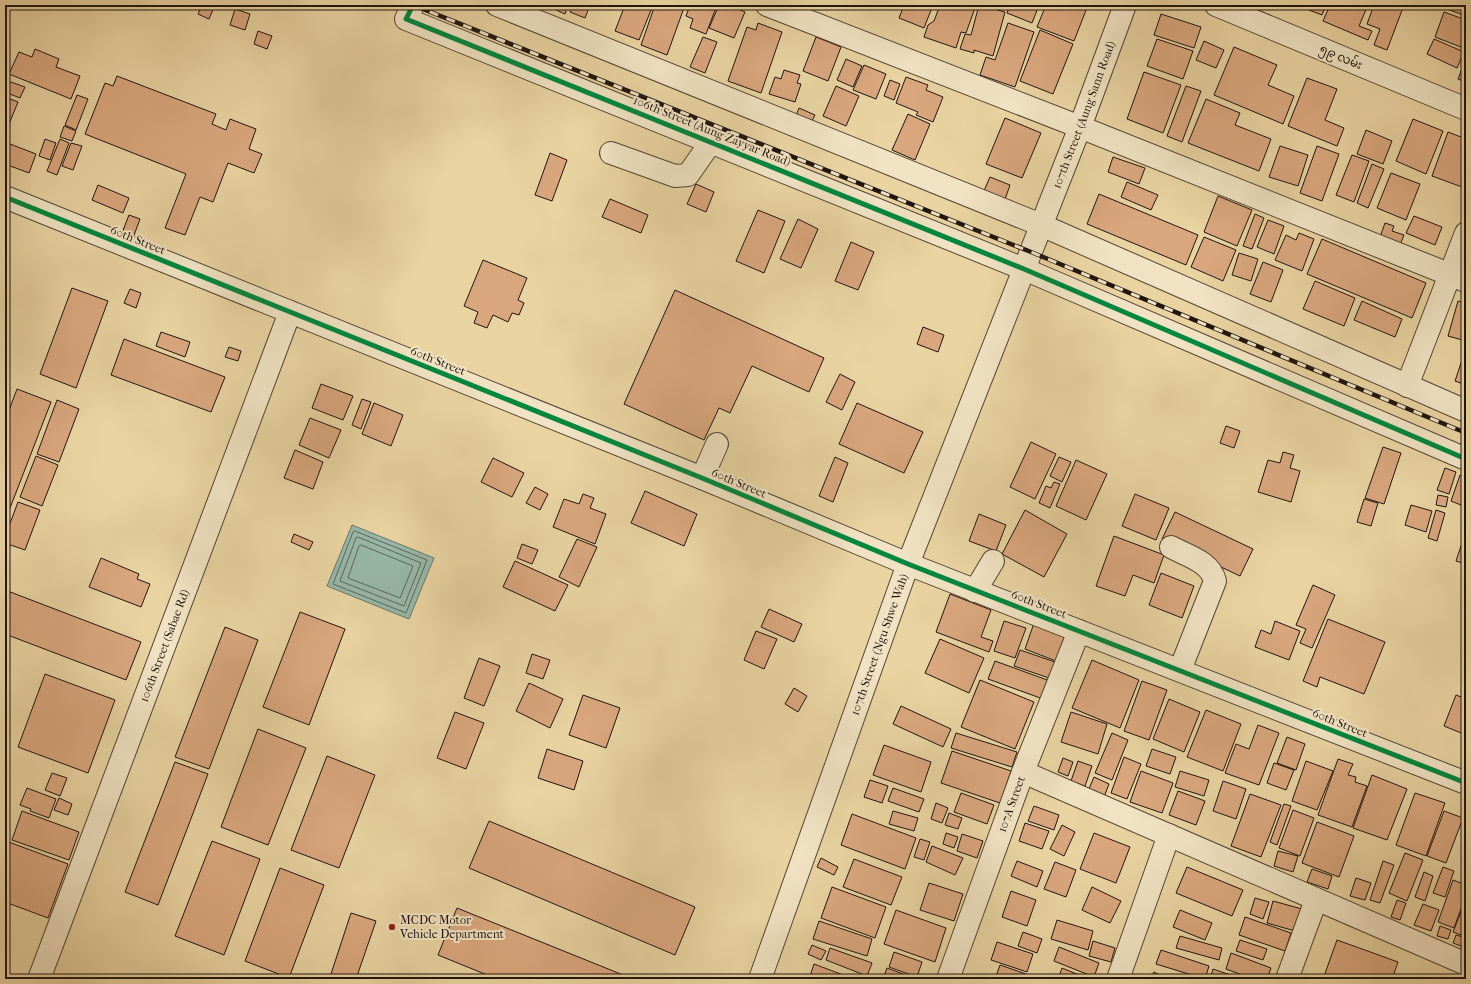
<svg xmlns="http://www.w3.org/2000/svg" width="1471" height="984" font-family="'IM FELL French Canon','Noto Sans Myanmar',serif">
<rect width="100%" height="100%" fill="#e8d3a1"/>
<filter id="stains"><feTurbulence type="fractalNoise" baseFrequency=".005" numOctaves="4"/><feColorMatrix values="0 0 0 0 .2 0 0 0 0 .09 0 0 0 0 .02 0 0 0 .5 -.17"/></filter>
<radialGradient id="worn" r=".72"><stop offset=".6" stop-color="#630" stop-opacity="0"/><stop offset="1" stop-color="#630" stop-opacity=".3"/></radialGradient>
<!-- water -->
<path fill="#97b7a8" stroke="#67766b" d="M352 525 434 558 409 619 327 586Z"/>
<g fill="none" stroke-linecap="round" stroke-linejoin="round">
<!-- shore -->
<path stroke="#5c665c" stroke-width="1" d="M355 531 427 560 406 613 333 584 353 532Z
M358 537 421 563 404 606 340 581 356 538Z
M361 545 413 566 400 598 348 578 359 546Z"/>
</g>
<!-- building -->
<path fill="#d9a67d" stroke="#20140f" d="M202 5H215L209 19 198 14Z
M545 5H568L565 14Z
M573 5H590L585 18 570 12Z
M625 5H653L639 40 615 31Z
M655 5H685L667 55 641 45Z
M690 5H717L706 34 690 28 693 19 686 16Z
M719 5H729L745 12 734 38 709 28Z
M904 5H933L924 28 899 18Z
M940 5H976L966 33 961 32 956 48 924 37 928 25 934 21Z
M979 5 1005 12 993 56 974 50V53L960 49 965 34 971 35Z
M1010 5H1039L1032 23 1007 13Z
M1046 5H1088L1074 41 1037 27Z
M1296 5H1326L1322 15Z
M1330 5H1368L1359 26 1372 31 1368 40 1323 21Z
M1374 5H1404L1387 50 1374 45 1380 29 1367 24Z
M1445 5H1466V16L1444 8Z
M235 9 250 14 245 30 230 25Z
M1444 12 1466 20V49L1435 37Z
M1161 14 1201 27 1194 48 1154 35Z
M758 23 782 32 761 93 728 81 747 27 756 30Z
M1008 23 1034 32 1015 87 980 75 986 57 995 60Z
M1040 30 1073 44 1053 94 1020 81Z
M258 31 272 36 267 49 254 44Z
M703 37 717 42 705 73 690 67Z
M816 37 841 47 828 81 803 71Z
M1157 39 1193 51 1183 79 1147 66Z
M1434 39 1464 52 1457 68 1427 54Z
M1204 41 1224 50 1216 68 1196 60Z
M1234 47 1277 65 1268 85 1294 96 1283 124 1214 95Z
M35 49 59 59 56 67 80 76 71 99 9 74 19 52 32 57Z
M1466 58V82L1458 79Z
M846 59 862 66 853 87 837 80Z
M864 65 886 74 876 99 853 90Z
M784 70 800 75 797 83 801 84 795 102 769 94 775 77 781 79Z
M1144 72 1181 85 1163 133 1127 119Z
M117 76 216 114 212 124 226 130 230 119 256 129 249 149 262 154 254 173 228 163 213 202 200 197 185 235 165 228 186 174 85 134 105 83 113 86Z
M906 77 928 85 926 90 943 97 933 122 916 115 918 112 896 103Z
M1307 78 1337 89 1325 120 1344 128 1337 146 1288 126Z
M5 80 25 87 20 98 5 92Z
M890 80 900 84 894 100 884 96Z
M836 86 859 96 846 126 823 116Z
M1186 86 1201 91 1182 142 1167 136Z
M77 95 88 99 76 130 65 125Z
M5 97 18 102 5 134Z
M1206 99 1240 113 1235 125 1271 139 1259 171 1188 143Z
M799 108 815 115 809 127 794 121Z
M908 114 930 124 915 160 892 150Z
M1005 118 1041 133 1022 178 986 164Z
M1413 119 1443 131 1426 174 1396 161Z
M64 126 76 131 72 141 60 137Z
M1366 130 1392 141 1383 164 1357 154Z
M1448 132 1466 139V176L1462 187 1432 176Z
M45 139 56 143 50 160 39 156Z
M60 139 69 143 57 175 47 171Z
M5 142 36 154 29 173 5 164Z
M71 143 82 146 73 170 62 166Z
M1280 146 1308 155 1298 186 1269 177Z
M1317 146 1339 154 1322 201 1300 193Z
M550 153 567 160 552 201 535 195Z
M1352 155 1369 161 1354 202 1336 195Z
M1113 157 1145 168 1139 184 1108 172Z
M1372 164 1384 169 1368 208 1357 203Z
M1391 173 1420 184 1406 220 1377 208Z
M990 177 1010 185 1004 202 983 193Z
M1127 182 1158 195 1151 210 1121 197Z
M696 184 714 192 706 212 687 204Z
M98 185 129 198 123 213 92 200Z
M1099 194 1198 235 1186 265 1087 224Z
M1218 196 1252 210 1237 246 1204 232Z
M610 199 648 215 641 233 602 217Z
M758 210 785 221 764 273 736 261Z
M1255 214 1264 218 1252 249 1243 246Z
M129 215 140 219 133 238 122 233Z
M1414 216 1442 227 1435 245 1406 233Z
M798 219 818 229 801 268 780 259Z
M1268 220 1284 226 1274 254 1257 247Z
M1385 223 1394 226 1392 231 1404 235 1400 245 1380 237Z
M1299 233 1314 239 1302 271 1275 260 1286 235 1296 240Z
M1204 237 1236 250 1223 281 1191 267Z
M1322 239 1426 283 1412 318 1307 274Z
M851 242 874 252 858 290 835 281Z
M1239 253 1258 259 1251 281 1232 275Z
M483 260 527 278 518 300 524 303 519 315 512 313 508 322 493 315 487 328 474 323 478 312 464 306Z
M1263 262 1283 270 1271 302 1250 294Z
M1315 281 1355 298 1344 326 1303 309Z
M72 288 108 301 76 388 40 374Z
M130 289 141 293 136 308 124 303Z
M675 290 824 358 809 392 752 366 730 413 719 408 704 440 624 404Z
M1362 301 1402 319 1395 337 1354 320Z
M1458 301 1466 303V341L1448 336Z
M923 327 944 335 938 352 917 344Z
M161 332 190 342 185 357 156 346Z
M124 339 225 377 211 412 111 375Z
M229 347 241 351 238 361 225 357Z
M1465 351 1466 352V385L1455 381Z
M840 374 855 382 842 410 826 402Z
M321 384 353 396 343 420 312 408Z
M17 389 51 402 5 521V421Z
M362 399 371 402 361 429 352 425Z
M57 400 79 409 59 462 37 454Z
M374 403 403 415 391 446 362 434Z
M857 403 923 432 904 473 839 444Z
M310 418 341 430 329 458 299 445Z
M1226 426 1240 431 1234 448 1220 443Z
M1031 442 1056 454 1035 499 1010 487Z
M1383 447 1401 453 1384 504 1365 498Z
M295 450 323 462 313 489 284 478Z
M1283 452 1294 455 1290 468 1300 471 1291 502 1258 492 1268 460 1280 463Z
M36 456 58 465 42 506 20 497Z
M835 457 848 463 833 502 819 496Z
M1059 457 1071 462 1062 482 1050 476Z
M493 458 524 473 512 497 481 482Z
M1076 460 1107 474 1086 520 1056 506Z
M1445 468 1456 472 1449 494 1437 490Z
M1460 475 1466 477V507L1451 501Z
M1054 482 1060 484 1050 508 1039 503 1046 486 1051 488Z
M535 487 548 494 540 510 526 503Z
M645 491 697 514 684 546 631 523Z
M583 494 594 498 590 508 606 514 595 544 553 527 564 499 579 504Z
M1135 494 1169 508 1156 540 1122 526Z
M1438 495 1448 497 1446 507 1436 505Z
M1364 499 1378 503 1371 526 1357 522Z
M18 502 40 510 25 550 5 543V537Z
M1411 505 1432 511 1426 532 1405 525Z
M1025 510 1067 534 1044 577 1002 554Z
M1436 510 1445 513 1437 541 1428 538Z
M1175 512 1253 549 1240 576 1162 539Z
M979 514 1006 525 996 551 969 541Z
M1466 529V542L1462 540Z
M294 534 313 542 309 550 291 542Z
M1114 536 1164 555 1154 583 1133 575 1125 596 1096 586Z
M577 539 597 547 579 587 559 577Z
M1462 543 1466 545V564L1456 561Z
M522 544 538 550 532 564 517 558Z
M101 558 139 574 137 579 150 584 141 607 89 587Z
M515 561 568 585 555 611 503 587Z
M1161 573 1194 586 1182 618 1149 605Z
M1313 585 1335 595 1312 648 1300 643 1306 629 1296 625Z
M5 590 141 642 126 680 5 634Z
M950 594 991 610 981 637 993 641 989 652 936 632Z
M769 609 802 624 794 642 761 627Z
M300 612 345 629 309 725 263 707Z
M1328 619 1385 642 1364 694 1320 677 1317 687 1303 681Z
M1004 621 1026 628 1015 658 994 651Z
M1275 621 1300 631 1289 660 1255 647 1261 630 1271 634Z
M1034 623 1065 635 1056 661 1025 649Z
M225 627 258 640 209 769 175 757Z
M756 631 777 639 764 669 744 660Z
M940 639 984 658 969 693 925 673Z
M1020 650 1055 662 1049 678 1014 666Z
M532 654 550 660 543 679 526 673Z
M479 658 500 666 484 706 464 698Z
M1092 660 1139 680 1120 728 1072 708Z
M995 661 1050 681 1043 699 988 679Z
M45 674 115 700 88 773 18 747Z
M980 680 1034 702 1015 749 961 727Z
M1142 681 1167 690 1149 740 1124 731Z
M529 683 563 699 550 728 516 711Z
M794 688 807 696 798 712 785 704Z
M583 695 620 708 606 748 569 735Z
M1456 695 1466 699V735L1444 726Z
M1169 699 1200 712 1184 752 1153 739Z
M901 706 951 729 943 747 893 724Z
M1206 710 1241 724 1223 771 1187 757Z
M455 712 484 723 466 769 437 758Z
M1071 712 1107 724 1098 754 1061 742Z
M1258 725 1279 733 1259 785 1225 773 1236 744 1249 749Z
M258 729 306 748 268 845 221 827Z
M956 733 1017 752 1012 767 951 748Z
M1112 733 1128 740 1112 780 1095 773Z
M1287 737 1305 744 1296 770 1277 763Z
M884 745 931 762 921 792 873 775Z
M547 749 583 761 574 790 538 778Z
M1152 749 1176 757 1170 774 1146 766Z
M952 751 1011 771 1000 803 941 783Z
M327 756 375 775 339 868 291 850Z
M1124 757 1141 764 1127 799 1111 793Z
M1063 758 1073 762 1068 776 1058 772Z
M1338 759 1353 764 1348 775 1356 777 1355 782 1367 786 1352 827 1318 815Z
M1078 761 1092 766 1085 786 1071 781Z
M1306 761 1333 771 1317 810 1292 801Z
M175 762 208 774 158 905 125 892Z
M1274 763 1294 770 1286 790 1267 783Z
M1141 771 1173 783 1162 813 1130 802Z
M1180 771 1209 780 1204 796 1175 787Z
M52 773 67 778 60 796 45 790Z
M1372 775 1407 789 1387 840 1353 828Z
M1094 777 1109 784 1104 797 1088 791Z
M870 780 888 786 882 803 864 797Z
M1223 781 1246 789 1236 819 1213 811Z
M27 788 56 799 49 818 30 811 31 809 20 805Z
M893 788 924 799 919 812 888 801Z
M1178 791 1205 801 1196 825 1169 815Z
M961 793 994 805 987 824 954 812Z
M1415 793 1445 803 1426 856 1396 845Z
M1250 794 1281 805 1261 857 1231 846Z
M59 798 72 804 68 815 54 810Z
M936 803 948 808 942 823 931 819Z
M1284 804 1291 806 1277 845 1270 842Z
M1034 806 1059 815 1054 830 1028 821Z
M1293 810 1314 818 1300 856 1279 848Z
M22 811 79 832 69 860 12 840Z
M893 811 918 818 914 831 889 824Z
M1444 811 1463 818 1446 863 1427 856Z
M949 813 962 818 958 829 945 825Z
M852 814 916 838 905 869 841 845Z
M489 821 695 907 675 955 469 868Z
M1317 822 1354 836 1339 877 1302 863Z
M1025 823 1049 831 1042 849 1019 841Z
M1062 825 1075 832 1064 856 1050 849Z
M946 833 958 837 954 848 943 844Z
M1094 833 1130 847 1116 883 1080 869Z
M962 834 983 841 977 858 957 851Z
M920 839 930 842 924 860 914 857Z
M6 841 68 864 48 918 5 902Z
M212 841 260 859 224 955 175 936Z
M932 846 963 858 955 875 926 862Z
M1278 851 1298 856 1293 872 1274 866Z
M1405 853 1423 860 1407 901 1389 893Z
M821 858 838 867 834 875 817 867Z
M854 859 902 877 891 905 843 887Z
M1017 861 1043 871 1037 887 1011 876Z
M1383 861 1394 865 1380 903 1370 900Z
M1055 862 1076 870 1066 897 1044 889Z
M1187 867 1243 890 1232 916 1176 893Z
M1443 867 1454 871 1445 897 1433 893Z
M280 868 324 885 289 978 245 961Z
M1312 869 1332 876 1328 889 1307 882Z
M1424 872 1433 876 1425 901 1415 897Z
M1356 878 1371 883 1365 900 1350 896Z
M1453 880 1466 885V895L1454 928 1438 922Z
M929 883 963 894 954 921 920 910Z
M832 887 886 907 875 938 821 918Z
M1092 887 1121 901 1110 923 1082 910Z
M1011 891 1036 900 1027 926 1002 917Z
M1255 898 1269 902 1263 919 1250 914Z
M1466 899V937L1453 932Z
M1397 900 1406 903 1400 920 1391 917Z
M1273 901 1302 909 1295 931 1267 923Z
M1423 904 1439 910 1431 931 1414 925Z
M457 908 633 979H497L438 955Z
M896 910 946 928 935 962 884 944Z
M1180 910 1212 923 1205 940 1173 927Z
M351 913 376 921 356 979H337L330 977Z
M1245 917 1291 933 1285 951 1239 935Z
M1057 920 1093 931 1088 950 1051 939Z
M819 921 872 939 867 956 813 939Z
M1440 926 1451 930 1448 939 1437 936Z
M1023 932 1042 939 1037 953 1018 946Z
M1456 935 1466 938V948L1453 943Z
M1180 936 1222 948 1219 960 1176 948Z
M1240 940 1267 949 1263 960 1236 951Z
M1337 940 1398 962 1392 979H1323Z
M1093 941 1115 948 1111 962 1089 956Z
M997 942 1033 954 1027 972 991 960Z
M812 945 826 951 821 960 808 954Z
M1059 947 1099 963 1094 977 1054 961Z
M830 948 872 963 867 976 826 960Z
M1161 950 1209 966 1205 979 1156 964Z
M894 952 922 962 917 977 889 967Z
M1231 953 1271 968 1267 979H1253L1226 969Z
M814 964 854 979H809Z
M1000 965 1026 974 1024 979H995Z
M887 968 914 978V979H883Z
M1062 968 1089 979H1058Z
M1213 969 1242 979H1210Z
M1154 972 1162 976 1161 979H1150Z
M1172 974 1187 979H1171Z"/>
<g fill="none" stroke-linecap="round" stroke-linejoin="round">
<!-- minor casing -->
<g stroke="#524434" stroke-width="24">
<g id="minor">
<path d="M413 5 406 19 1024 269 1466 459"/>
<path d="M497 5 1041 225 1466 411"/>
<path d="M767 5 1080 127 1466 281"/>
<path d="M1216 5 1466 109"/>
<path d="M611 153 675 176 688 175 711 142"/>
<path d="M5 197 702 478 908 564 1466 783"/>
<path d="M1407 386 1466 233"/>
<path d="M702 478 717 444"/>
<path d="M1171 547C1187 556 1210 561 1215 581L1180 670"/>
<path d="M975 591 993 561"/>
<path d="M1023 772 1466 964"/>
<path id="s1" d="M39 979 290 312"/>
<path id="s2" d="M760 979 908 564 1080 127 1125 5"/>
<path id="s3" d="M948 979 1023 772 1079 631"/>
<path d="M1118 979 1169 835"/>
<path d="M1287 979 1316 900"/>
</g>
</g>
<!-- minor -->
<use href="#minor" stroke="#f0e2c2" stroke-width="22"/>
<!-- rail casing -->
<g stroke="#20140f" stroke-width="4.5">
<path id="rail" d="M413 5 1031 252 1466 433"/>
</g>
<!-- rail -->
<use href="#rail" stroke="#f0e2c2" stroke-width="3" stroke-dasharray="9" stroke-linecap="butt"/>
<!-- cycleway casing -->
<g stroke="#f0e2c2" stroke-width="8">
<path id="cycleway" d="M413 5 406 19 1024 269 1466 459
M5 197 702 478 908 564 1466 783"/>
</g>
<!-- cycleway -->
<use href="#cycleway" stroke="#00873e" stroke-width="5"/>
</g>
<!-- markers -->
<circle fill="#8f2418" stroke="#f0e2c2" stroke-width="1.5" cx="392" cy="927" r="4"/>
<g text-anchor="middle" stroke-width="4" stroke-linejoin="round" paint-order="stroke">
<!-- street labels -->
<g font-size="12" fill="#20140f" stroke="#f0e2c2">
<text transform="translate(1341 57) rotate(23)" y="4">၅၉ လမ်း</text>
<text dy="4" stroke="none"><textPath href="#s2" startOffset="923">107th Street (Aung Sann Road)</textPath></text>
<text transform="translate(712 131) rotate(22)" y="4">106th Street (Aung Zayyar Road)</text>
<text transform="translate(138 240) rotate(22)" y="4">60th Street</text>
<text transform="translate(438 361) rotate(22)" y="4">60th Street</text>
<text transform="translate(739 483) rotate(23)" y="4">60th Street</text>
<text transform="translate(1039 604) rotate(21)" y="4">60th Street</text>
<text dy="4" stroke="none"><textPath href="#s2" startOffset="355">107th Street (Ngu Shwe Wah)</textPath></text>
<text dy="4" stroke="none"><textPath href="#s1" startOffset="356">106th Street (Sabae Rd)</textPath></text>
<text transform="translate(1340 723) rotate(22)" y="4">60th Street</text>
<text dy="4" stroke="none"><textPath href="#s3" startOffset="186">107A Street</textPath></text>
</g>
<!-- poi labels -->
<g font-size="12" fill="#20140f" stroke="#f0e2c2" text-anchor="start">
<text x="400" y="924">MCDC Motor<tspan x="400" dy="14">Vehicle Department</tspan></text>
</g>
</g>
<!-- margin -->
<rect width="1471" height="984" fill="none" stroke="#e8d3a1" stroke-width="20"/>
<rect x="6" y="6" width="1459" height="972" fill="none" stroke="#20140f" stroke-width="2"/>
<rect x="10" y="10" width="1451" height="964" fill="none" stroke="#20140f"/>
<rect width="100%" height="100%" filter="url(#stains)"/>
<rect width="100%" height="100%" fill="url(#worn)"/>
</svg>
